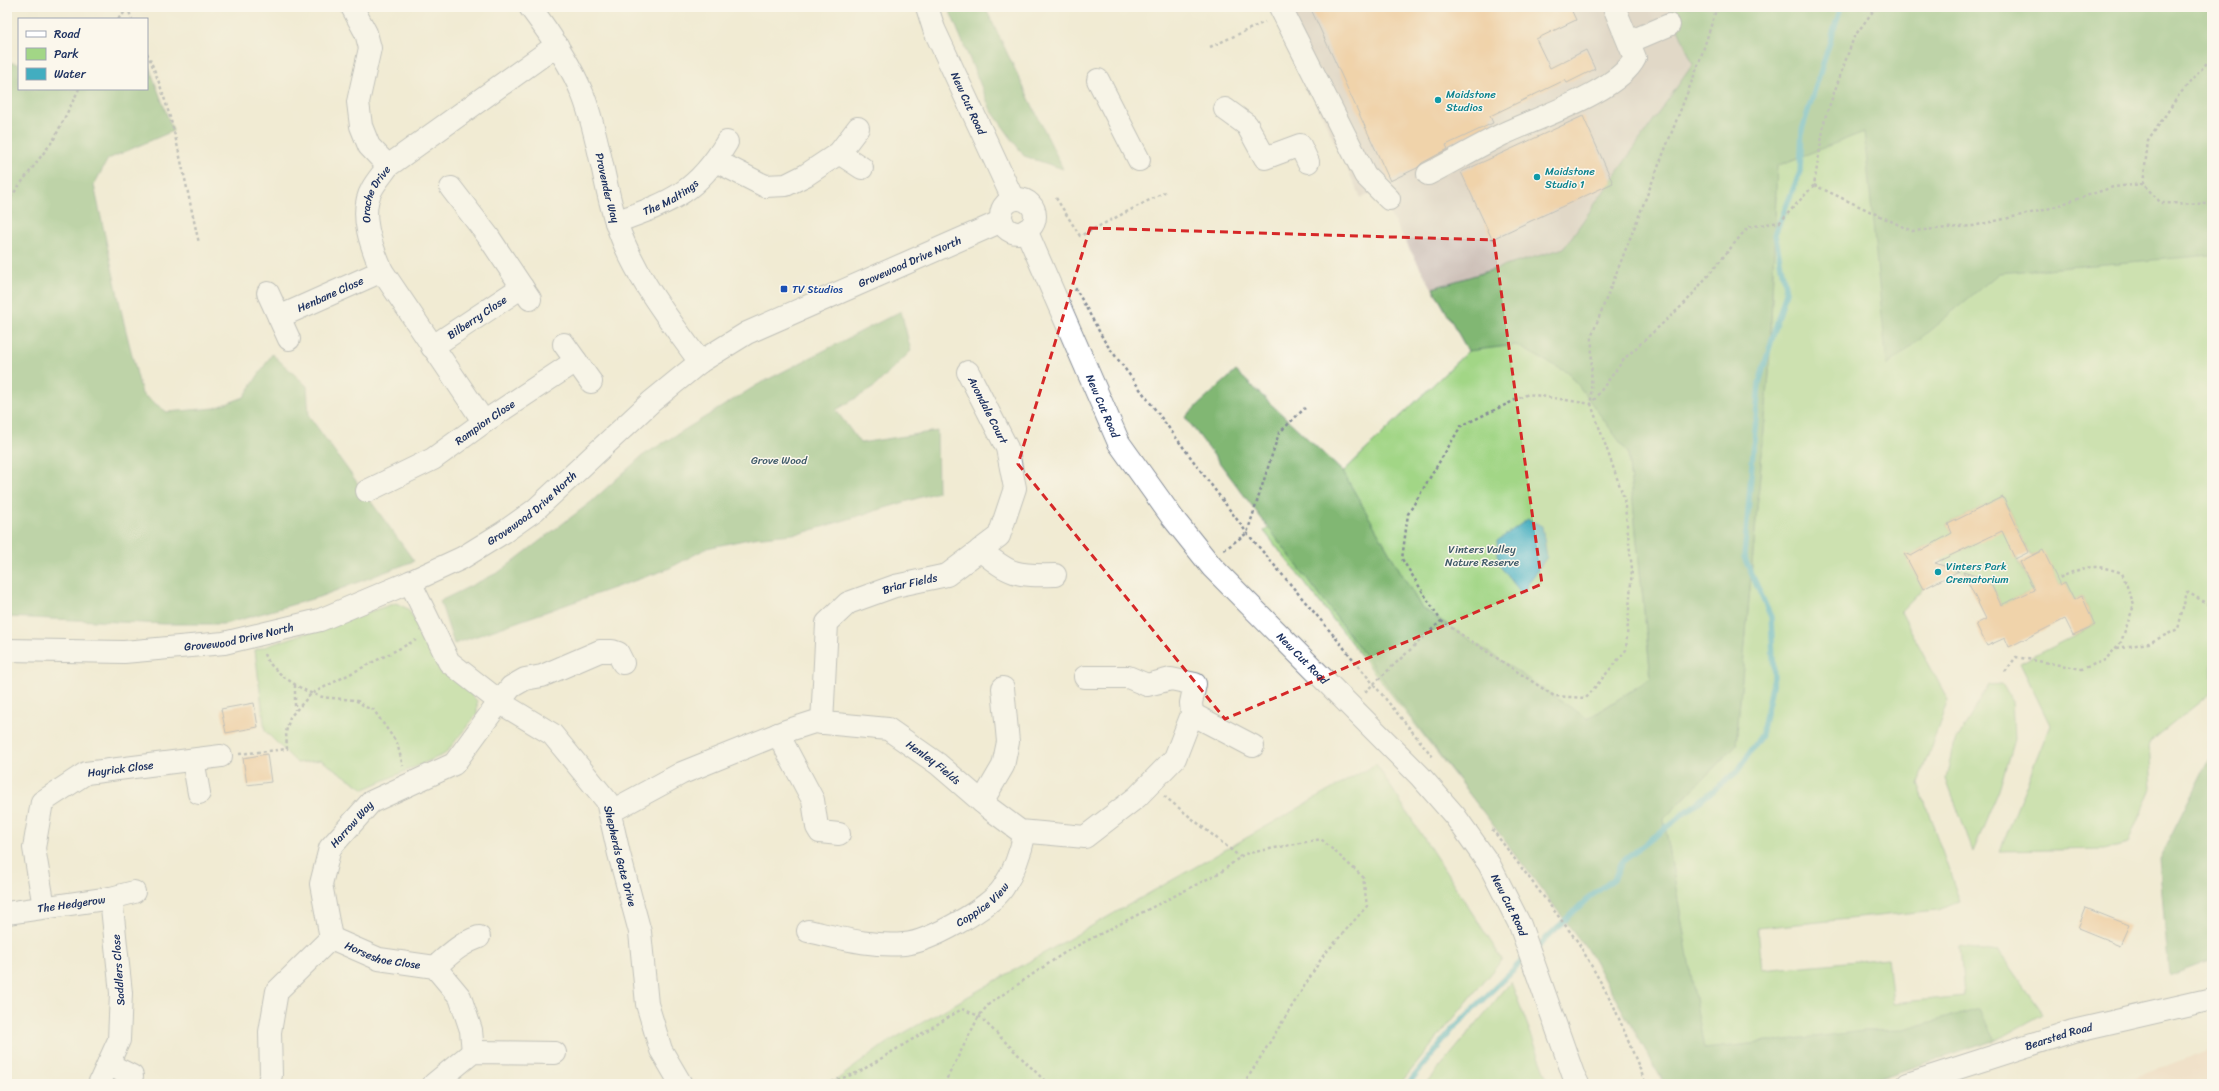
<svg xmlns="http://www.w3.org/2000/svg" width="2219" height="1091" font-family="Sriracha,sans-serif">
<rect width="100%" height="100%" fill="#fbf7ec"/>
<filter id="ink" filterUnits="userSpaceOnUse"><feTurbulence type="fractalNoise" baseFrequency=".025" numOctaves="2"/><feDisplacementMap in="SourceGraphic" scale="8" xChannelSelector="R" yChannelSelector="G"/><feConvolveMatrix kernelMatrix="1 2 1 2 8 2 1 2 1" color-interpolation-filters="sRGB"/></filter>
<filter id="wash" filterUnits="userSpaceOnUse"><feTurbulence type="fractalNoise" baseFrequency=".012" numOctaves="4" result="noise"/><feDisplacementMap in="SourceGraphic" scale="16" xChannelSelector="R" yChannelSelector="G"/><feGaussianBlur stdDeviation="0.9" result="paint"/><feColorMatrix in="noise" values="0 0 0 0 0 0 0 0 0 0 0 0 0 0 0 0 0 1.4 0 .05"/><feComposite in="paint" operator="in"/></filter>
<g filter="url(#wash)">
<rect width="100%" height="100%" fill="#f1ebd3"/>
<!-- built -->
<path fill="#f0d5bc" d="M2212 1048V1084H2120L2135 1078Z"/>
<!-- industrial -->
<path fill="#cec1b9" d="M1271 7H1683L1677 24 1694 64 1627 159 1628 161 1623 165 1564 248 1468 351 1377 192 1361 198Z"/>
<!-- green -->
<path fill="#a2d686" stroke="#5e8272" d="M2212 7V692L2149 743 2152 787 2128 843 2104 849 2000 851 2050 725 2020 663 2095 625 2082 596 2074 600 2065 582 2060 585 2043 551 2031 556 2003 497 1948 524 1961 551 1976 543 1996 519 2034 590 2001 605 1989 580 1946 567 1934 543 1907 558 1923 589 1901 612 1948 700 1918 783 1960 902 1938 910 1758 928 1762 970 1888 958 1893 1003 1964 996 1960 947 1999 952 2043 1014 1996 1040 1703 1049 1664 819 1736 745 1769 374 1776 196 1628 453 1651 678 1587 719 1484 813 1264 531 1343 472 1468 351 1564 248 1693 64 1677 24Z
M396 603 408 609 434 654 477 701V714L445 754 364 789 321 760 297 763 265 731 255 650Z
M2002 684 2012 701 2014 739 1999 790 1973 852 1946 778 1953 746 1989 685Z
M1376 764 1502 959 1400 1084H831L888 1042Z
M1511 982 1550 1084H1426Z"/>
<!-- forest -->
<path fill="#81b773" stroke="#4e7368" d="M948 7H985L1063 169 1024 156 991 110Z
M1669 7H2212V255L1999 273 1887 366 1864 132 1777 166 1769 374 1736 745 1664 819 1704 1049 1866 1031 1903 1030 1979 1008 1996 1040 1862 1084H1665L1588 951 1185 417 1236 371 1343 472 1421 607 1588 719 1651 678 1628 453 1570 374 1516 345 1468 351 1433 288 1564 248 1693 64Z
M147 61 173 131 108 159 94 185 124 323 142 394 167 412 215 408 244 397 272 354 307 386 309 416 414 561 319 597 225 624H165L7 617V62L19 64V89H147Z
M901 311 911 351 873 388 836 410 860 443 937 431 938 492 802 533 753 538 707 548 668 569 454 644 440 601 499 572 591 502 642 456 757 385Z
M2212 759V959L2169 975 2159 859 2207 763Z"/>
<!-- water -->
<path fill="#42adc0" stroke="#2e6e8f" d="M1528 519 1542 526 1547 557 1529 582 1523 595 1499 565 1497 541Z"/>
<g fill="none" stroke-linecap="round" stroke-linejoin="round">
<!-- stream -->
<path stroke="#42adc0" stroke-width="5.5" d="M1534 950 1586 900 1614 879 1622 862 1737 772 1762 734 1774 677 1771 617 1744 557 1759 383 1786 292 1775 234 1800 172 1802 130 1841 7
M1408 1084 1453 1029 1526 957"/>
</g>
<g id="blocks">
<!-- building -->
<path fill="#efb579" d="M1310 7H1570L1576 20 1536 39 1550 68 1586 50 1595 69 1567 83 1565 80 1490 116 1493 123 1446 145 1448 149 1422 163 1417 168 1390 181Z
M1583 116 1613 183 1492 239 1461 172Z
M2003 497 2029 552 2015 559 2002 531 1935 563 1959 571 1923 589 1904 553 1911 556 1952 533 1948 524Z
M2043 550 2060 585 2065 582 2074 600 2082 596 2095 625 2073 635 2065 619 2009 647 2005 638 1987 646 1976 624 1986 619 1963 572 1989 580 2001 605 2034 590 2020 562Z
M254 703 258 727 226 733 221 709Z
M267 754 271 782 247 785 243 758Z
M2086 908 2129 925 2120 945 2078 928Z"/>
</g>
</g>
<g filter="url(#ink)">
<use href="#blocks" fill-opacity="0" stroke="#868d98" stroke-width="1"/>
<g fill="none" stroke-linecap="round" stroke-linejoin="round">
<!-- minor casing -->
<g stroke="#868d98" stroke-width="24">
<g id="minor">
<path d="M352 7 366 33 370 48 358 102 361 126 369 146 388 166"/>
<path id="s1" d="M530 7C551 35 570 63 583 95 599 136 603 181 616 222 633 274 668 318 700 362"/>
<path id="s2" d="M927 7 934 29 1013 199"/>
<path d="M1280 7 1365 175 1389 199"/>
<path d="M1629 42 1669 25"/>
<path d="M1098 80 1139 160"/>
<path d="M1225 109 1247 125 1265 158 1300 145 1308 162"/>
<path d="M839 153 862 168"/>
<path d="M716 161 765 186 786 185 806 175 839 153 858 128"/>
<path d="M1428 174C1453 161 1477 147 1503 134 1537 118 1619 91 1635 58L1614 7"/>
<path d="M451 188 488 236 530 299"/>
<circle cx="1018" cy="216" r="17"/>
<path id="s3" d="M616 222C670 202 696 194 727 142"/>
<path id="s4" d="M1026 230 1119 443 1172 517 1212 567 1420 776 1455 816 1489 864 1520 925 1573 1074 1578 1084"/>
<path d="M268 293 289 339"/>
<path id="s5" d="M279 317 382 271"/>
<path d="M564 344 591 382"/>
<path id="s6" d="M432 347 522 287"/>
<path id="s7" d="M484 422 382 271C372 248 358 213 372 189 376 181 383 174 388 166L557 45"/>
<path id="s8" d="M367 491 433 459 484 422 576 361"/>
<path d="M980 550C1011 575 1016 576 1055 575"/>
<path id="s9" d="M410 582 449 662 504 705 552 734 607 801 619 854 640 932 647 1004 661 1050 681 1084"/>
<path id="s10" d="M7 650 124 652 224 643 320 620 410 582 462 558 504 532 535 510 651 402 700 362 747 333 1002 221"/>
<path d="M1192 714 1253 746"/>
<path id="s11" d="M822 723 827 623 848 603 895 586 947 575 999 536 1015 488 1007 448 968 372"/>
<path d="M778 734 813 800 817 827 820 832 839 834"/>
<path d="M193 760 199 793"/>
<path d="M982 802 1003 766 1008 742 1003 688"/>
<path id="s12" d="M610 812 682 773 786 731 814 722 888 729 938 764 989 808 1020 831 1085 837 1137 797 1175 758 1192 714 1191 703 1195 684 1171 679 1147 685 1128 677H1085"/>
<path id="s13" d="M44 907 34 848 42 802 86 773 221 756"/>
<path id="s14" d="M7 913 111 898 134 892"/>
<path id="s15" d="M808 931C840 938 872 947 904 944 929 942 990 908 1003 888 1015 870 1021 852 1025 832"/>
<path id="s16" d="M331 938 379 959 435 967 460 997 471 1030 473 1052"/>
<path d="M435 967C449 955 461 943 479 937"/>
<path d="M108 1064 132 1076"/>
<path d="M99 1084 119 1040 121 993 111 898"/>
<path id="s17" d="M268 1084 271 1075 270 1032 277 991 331 938 321 884 330 848 371 802 454 764 500 701 511 687 525 679 542 676 600 651H612L618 653 623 663"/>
<path d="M434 1084 473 1052 555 1053"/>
<path id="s18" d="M1908 1084 2073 1031 2212 999"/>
</g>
</g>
<!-- path -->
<path stroke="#868d98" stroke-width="2.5" stroke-dasharray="3 3" stroke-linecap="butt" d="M127 7 132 19
M118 19 128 9
M1210 47 1265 22
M147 53C174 112 184 179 199 243
M2143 184 2148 141 2179 95 2212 57
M1814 185 1912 231 1973 226 2044 210 2113 187 2143 184 2161 203 2212 204
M1056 198 1080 236 1165 192
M7 202 54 139 79 89
M1075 291 1076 289 1105 342 1247 533 1335 637 1433 757
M1224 550 1247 533 1279 433 1305 408
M1441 621 1554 696 1586 698 1626 650 1632 569 1624 498 1591 404 1592 335 1699 63 1717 7
M2117 648 2149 643 2178 629 2187 592 2212 606
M264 654C270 671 306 694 323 697 333 699 347 698 357 701 364 704 361 707 373 709L397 743 403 766
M2005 672 2016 657 2082 669 2105 660 2121 642 2134 605 2122 573C2093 563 2085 566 2057 579
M295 685V710
M1365 692 1441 621 1402 559 1408 514 1461 426 1528 394 1591 404 1625 358 1686 302 1748 227 1780 222 1814 185 1825 118 1854 37 1876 7
M239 754 287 749 286 732 290 717 311 694 416 640
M1164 796 1240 857
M1492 829 1578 942 1613 1004 1646 1084
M826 1084 859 1072 962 1009 979 1016 1048 1084
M944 1084 979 1016 989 1004 1067 951 1221 872 1244 854 1321 839 1363 877 1367 906 1323 956 1244 1084"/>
<!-- minor -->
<use href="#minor" stroke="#fff" stroke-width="22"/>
</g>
</g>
<!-- marked area -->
<path d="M0 0H2219V1091H0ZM1090 228 1494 240 1542 584 1225 719 1018 464Z" fill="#f1ebd3" fill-opacity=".55" fill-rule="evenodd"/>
<path fill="none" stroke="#d62828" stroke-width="3" stroke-dasharray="8 5" stroke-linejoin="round" d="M1090 228 1494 240 1542 584 1225 719 1018 464Z"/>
<!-- markers -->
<g fill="#0f9aa8" stroke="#fbf7ec" stroke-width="1.5">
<circle cx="1438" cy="100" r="4"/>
<circle cx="1537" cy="177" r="4"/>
<circle cx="1938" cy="572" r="4"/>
</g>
<rect fill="#1a4fb4" stroke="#fbf7ec" stroke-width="1.5" x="780" y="285" width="8" height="8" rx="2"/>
<g text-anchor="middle" stroke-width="3" stroke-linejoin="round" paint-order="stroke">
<!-- culture labels -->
<g font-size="11" fill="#0d838f" stroke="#fbf7ec" text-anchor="start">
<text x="1446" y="98">Maidstone<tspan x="1446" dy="13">Studios</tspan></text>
<text x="1545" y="175">Maidstone<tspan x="1545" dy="13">Studio 1</tspan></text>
<text x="1946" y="570">Vinters Park<tspan x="1946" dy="13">Crematorium</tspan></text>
</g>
<!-- street labels -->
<g font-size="11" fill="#1b2f5e" stroke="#fbf7ec">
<text dy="4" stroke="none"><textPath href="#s2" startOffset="105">New Cut Road</textPath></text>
<text dy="4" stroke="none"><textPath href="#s1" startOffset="199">Provender Way</textPath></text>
<text dy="4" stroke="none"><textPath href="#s7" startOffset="264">Orache Drive</textPath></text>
<text dy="4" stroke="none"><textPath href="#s3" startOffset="60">The Maltings</textPath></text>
<text dy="4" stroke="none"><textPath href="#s10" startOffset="1013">Grovewood Drive North</textPath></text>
<text dy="4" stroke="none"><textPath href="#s5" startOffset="56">Henbane Close</textPath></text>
<text dy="4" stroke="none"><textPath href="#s6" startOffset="54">Bilberry Close</textPath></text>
<text dy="4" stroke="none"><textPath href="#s4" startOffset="192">New Cut Road</textPath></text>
<text transform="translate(988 410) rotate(63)" y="4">Avondale Court</text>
<text dy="4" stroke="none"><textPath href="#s8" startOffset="137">Rampion Close</textPath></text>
<text dy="4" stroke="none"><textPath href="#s10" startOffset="557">Grovewood Drive North</textPath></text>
<text dy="4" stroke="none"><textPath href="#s11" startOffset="194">Briar Fields</textPath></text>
<text dy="4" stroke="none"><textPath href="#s10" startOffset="233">Grovewood Drive North</textPath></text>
<text dy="4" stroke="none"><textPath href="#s4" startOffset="516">New Cut Road</textPath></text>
<text dy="4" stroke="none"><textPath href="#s12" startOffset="354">Henley Fields</textPath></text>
<text dy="4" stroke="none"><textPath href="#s13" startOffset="194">Hayrick Close</textPath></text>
<text dy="4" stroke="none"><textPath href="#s17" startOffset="294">Harrow Way</textPath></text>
<text dy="4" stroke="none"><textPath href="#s9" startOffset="358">Shepherds Gate Drive</textPath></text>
<text dy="4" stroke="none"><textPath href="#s15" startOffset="186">Coppice View</textPath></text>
<text dy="4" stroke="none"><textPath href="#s14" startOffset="65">The Hedgerow</textPath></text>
<text dy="4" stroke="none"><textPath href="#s4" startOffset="840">New Cut Road</textPath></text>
<text dy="4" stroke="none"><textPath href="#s16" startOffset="55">Horseshoe Close</textPath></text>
<text transform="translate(118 970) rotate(-94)" y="4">Saddlers Close</text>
<text dy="4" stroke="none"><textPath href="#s18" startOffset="158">Bearsted Road</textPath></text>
</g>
<!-- transit labels -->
<g font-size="11" fill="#164399" stroke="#fbf7ec" text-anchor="start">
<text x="792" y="293">TV Studios</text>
</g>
<!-- park labels -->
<g font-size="11" fill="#3d5968" stroke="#fbf7ec">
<text x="779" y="464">Grove Wood</text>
<text x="1482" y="553">Vinters Valley<tspan x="1482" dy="13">Nature Reserve</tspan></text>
</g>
</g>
<!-- margin -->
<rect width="2219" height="1091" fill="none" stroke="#fbf7ec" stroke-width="24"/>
<!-- legend -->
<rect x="18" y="18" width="130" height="72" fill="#fbf7ec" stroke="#a1a7b3"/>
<rect x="26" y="31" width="20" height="6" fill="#ffffff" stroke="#a1a7b3"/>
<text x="54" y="38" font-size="12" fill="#1b2f5e">Road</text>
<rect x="26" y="48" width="20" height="12" fill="#a2d686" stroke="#a1a7b3"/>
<text x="54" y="58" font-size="12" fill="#1b2f5e">Park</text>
<rect x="26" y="68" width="20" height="12" fill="#42adc0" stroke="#a1a7b3"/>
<text x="54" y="78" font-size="12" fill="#1b2f5e">Water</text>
</svg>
